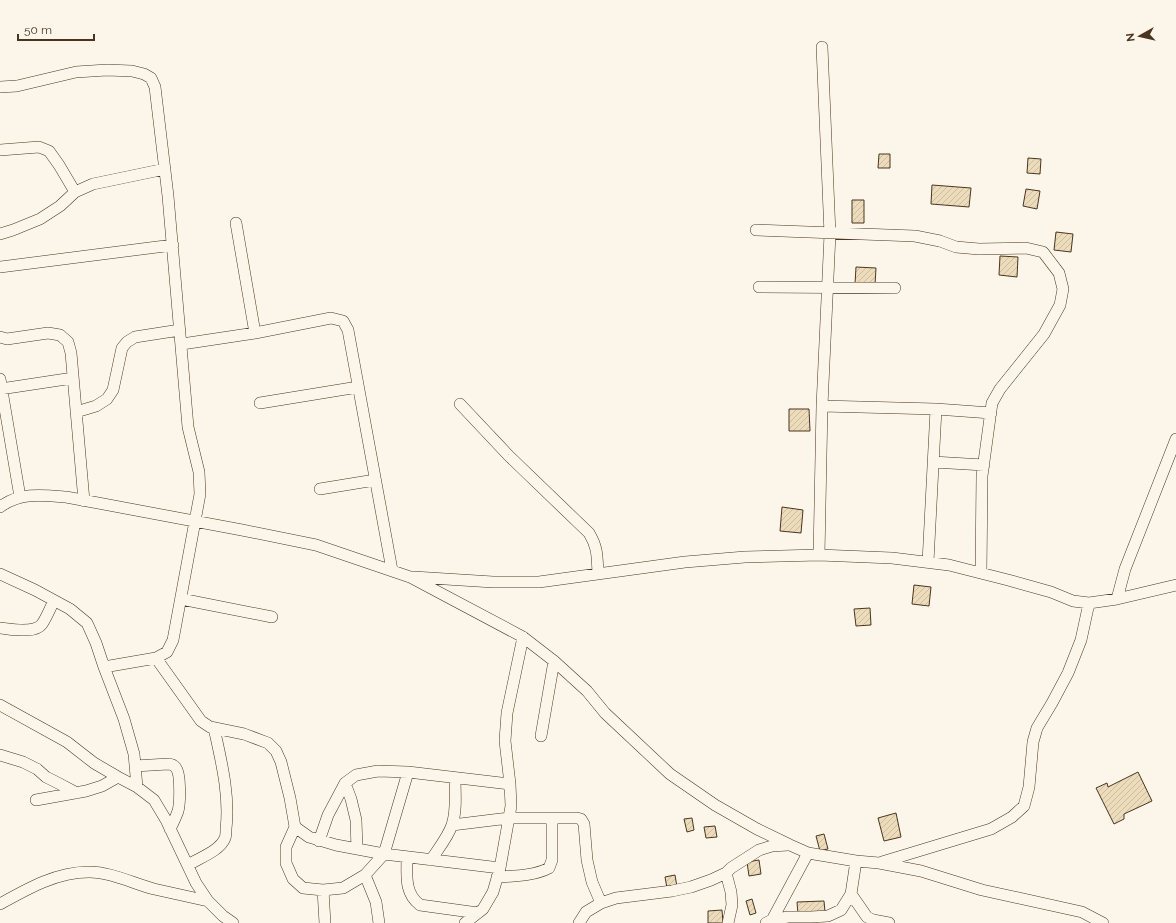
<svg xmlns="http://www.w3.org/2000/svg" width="1176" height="923" font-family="Raleway,sans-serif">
<defs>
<pattern id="building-hatch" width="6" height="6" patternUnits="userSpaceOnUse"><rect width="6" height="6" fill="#ecdcbc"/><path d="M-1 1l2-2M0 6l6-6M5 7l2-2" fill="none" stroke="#ccbda1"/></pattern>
</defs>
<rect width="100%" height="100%" fill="#fbf6e9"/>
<!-- building -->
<path fill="url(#building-hatch)" stroke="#4a3520" d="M879 154H890V168H878Z
M1028 158 1041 159 1040 174 1027 173Z
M932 185 971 188 969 207 931 204Z
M1026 189 1040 191 1037 209 1023 206Z
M852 200H864V223H852Z
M1056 232 1073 234 1071 252 1054 250Z
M1000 256 1018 257 1017 277 999 275Z
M856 267 876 268 875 285 855 284Z
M789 409H809L810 431H789Z
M782 507 803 510 801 533 780 531Z
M914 585 931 587 929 606 912 604Z
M870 608 871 625 856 626 854 609Z
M1138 772 1152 801 1124 814V819L1114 824 1096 788 1107 783 1108 787Z
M896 813 901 837 884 841 878 818Z
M692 818 694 830 687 832 684 819Z
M715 826 717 837 706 838 704 827Z
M824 834 828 849 820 851 816 836Z
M759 860 761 874 749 876 747 862Z
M675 875 677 887 667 888 665 877Z
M752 899 756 913 750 915 746 901Z
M824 901 825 912 798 914 797 902Z
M722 910 723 923H708V911Z"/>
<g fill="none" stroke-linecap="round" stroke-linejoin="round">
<!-- minor casing -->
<g stroke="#4a3520" stroke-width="12">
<path id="minor" d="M0 87 17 86 76 72 107 70 132 71 144 74 151 78 155 87 168 196 188 427 199 472 200 494 173 640 167 652 156 658 104 667
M0 150 39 147 49 151 59 165 75 192
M236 223 255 333
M756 230 915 236 940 241 956 247 979 249 1026 248 1043 252 1059 273 1063 289 1060 305 1044 334 1000 389 992 403 982 476 981 573
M0 234 13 230 40 219 60 206 75 192 93 184 165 169
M0 267 173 245
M759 287 895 288
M0 337 7 339 48 333 60 335 68 342 71 353 84 501
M182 344 255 333 331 318 343 321 348 330 392 570
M0 379 20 497
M0 389 73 378
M260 403 358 387
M460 404 508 455 589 533C598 548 597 556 598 574
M822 406 936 409 991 413
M76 412 96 406 107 399 113 390 122 348 127 342 135 337 180 330
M933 462 984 465
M320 489 375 480
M0 507C20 492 43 495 66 497L242 530 316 545 410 577 523 637 554 661 587 691 605 713 670 774 715 805 757 829 790 845 808 853 856 861 879 863 921 871 982 890 1082 912 1103 923
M819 555 822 406 830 234 822 47
M928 562 936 409
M0 574 35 590 70 609 87 623 96 643 104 667 124 719 134 754 137 787 154 800 166 820 196 883 208 901 223 916 233 923
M414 577 493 582H539L685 562 745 557 819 555 892 558 949 565 1008 580 1051 592 1073 601 1089 603 1117 599 1176 585
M181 599 272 617
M1117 599 1125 569 1176 439
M0 628C11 629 35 634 42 624 47 617 50 608 54 601
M156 658 201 721 210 727 244 734 268 743 276 751 281 762 290 798 295 827 286 847V863L293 879 303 888 323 890 343 888 365 875
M0 705 67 742 94 763 118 777 137 787
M541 736 554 661
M0 755 23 762 37 769 46 777 56 782 77 793
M135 766 168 764C172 764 174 765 176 768 181 774 180 804 178 811 176 817 173 823 170 829
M345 783 356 775 378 771 408 772 510 784
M36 800 86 791 102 786 118 777
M452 825 509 818H577L581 819 584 824 587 860 592 882 601 903
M295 827 309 837 336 845 384 854 500 868
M319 841 328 815 345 783 351 799 356 820 357 849
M407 857C407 875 404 893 420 905L478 913
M431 860C438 849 448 837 452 825 457 810 455 793 455 778
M882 862 991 829 1012 817 1024 806 1029 787 1033 742 1037 728 1052 703 1068 673 1081 640 1089 603
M188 865C199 858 220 851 225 838 226 836 226 832 226 829 230 795 221 760 214 728
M726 873 731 892 732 905 728 923
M497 877C514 876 534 876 549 868L552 860V818
M323 890 325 923
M851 894 867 917 873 920 889 923
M0 904C27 889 56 872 89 872 111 872 132 883 154 889 172 893 190 897 208 901
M772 920 808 853
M379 923 376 902 365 875 384 854 408 772
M465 923 483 909 493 892 500 868 511 806 510 784 505 741 507 713 523 637
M579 923 586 912 601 903 616 898 672 891 691 887 711 880 726 873 731 868 759 850 772 846 788 845
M766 923 772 920 788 917H811L828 916 841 910 851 894 856 861"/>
</g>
<!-- minor -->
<use href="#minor" stroke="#fbf6e9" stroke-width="11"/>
</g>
<!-- north arrow -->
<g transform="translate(1140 36) rotate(262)" stroke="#fbf6e9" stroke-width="3" paint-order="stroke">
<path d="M0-3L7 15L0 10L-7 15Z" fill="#4a3520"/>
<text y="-6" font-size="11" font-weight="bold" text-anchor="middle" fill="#4a3520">N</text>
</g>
<!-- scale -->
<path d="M18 34v6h76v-6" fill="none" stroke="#4a3520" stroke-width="2"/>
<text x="24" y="34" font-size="12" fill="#4a3520" stroke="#fbf6e9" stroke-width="3" paint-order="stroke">50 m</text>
</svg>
